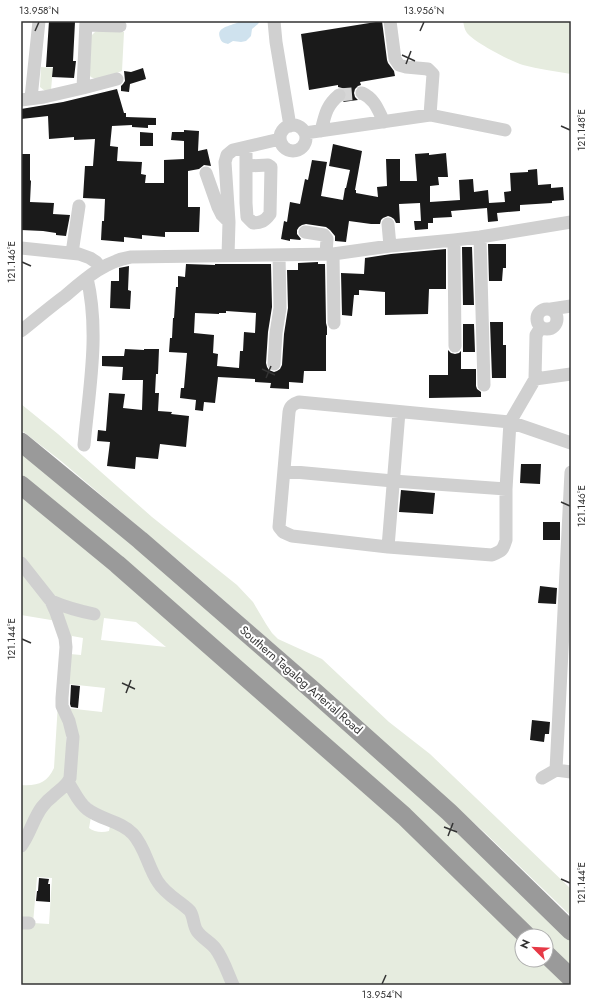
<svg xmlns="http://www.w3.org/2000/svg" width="592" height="1006" font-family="Jost,sans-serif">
<rect width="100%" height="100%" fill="#fff"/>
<!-- green -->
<path fill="#e6ecdf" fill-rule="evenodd" d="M463 21H571V74C555 71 538 69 523 65 510 61 474 42 467 33 464 29 464 25 463 21Z
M99 31 124 32 122 71C116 73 99 81 93 78 90 77 90 76 89 73L91 36 95 32Z
M41 67 53 68 51 90 45 91 40 87Z
M21 404 58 434 152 517 237 585 253 602 266 624 272 633 278 639 322 659 389 722 430 754 571 889V916L484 832 299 666 187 568 61 461 21 430Z
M21 449 353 733 571 937V968L546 944V936H537L502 902 21 476Z
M21 493 399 820 522 941V960H542L568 985H236L169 891 142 841 104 816 76 790 66 708 102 712 105 688 68 684V645L21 560ZM104 618 136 622 166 647 101 640ZM72 636 83 638 81 655 70 654Z
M21 567 57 621 21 615Z
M58 703 66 720 67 773 21 842V785C38 786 47 783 54 768Z
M66 788 91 817 89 828C94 832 102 833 109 831L110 826 123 829 184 908 212 948 230 985H21V850L36 821ZM37 877 52 878 49 924 33 923Z"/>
<!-- water -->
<path fill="#cfe2ee" d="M240 21H260L258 24 252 29 251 36 246 41 241 42 233 41 228 44C224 43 221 42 220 38 215 26 234 26 240 21Z"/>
<!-- building -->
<path fill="#1a1a1a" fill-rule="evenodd" d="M49 21 75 22 73 61H76L74 78 52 77 53 67H46Z
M382 21 387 60 388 63 394 71 395 76 360 82 361 85 358 86 355 89 354 93 355 97 358 100 343 102 346 98 347 93 345 89 342 88 338 87V85L309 90 301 34Z
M143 68 146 79 130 84 129 92 121 91V86L123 84 125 81 124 71 131 72Z
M117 89 124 113H126V117L156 118V125H148V128L132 127V125L112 126 110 146 118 147 117 161 142 162 141 174 146 175 145 183H164V160L184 159V141L171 140 172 132H184V130L199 131 198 151 207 149 211 166 204 165 199 169 188 171V207H200L199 232H165V237L142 235V239L124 237V242L101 240 102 221H104L105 199 83 198 85 166H93L95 139 74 140V137L49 139 48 116 21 119V109L63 102Z
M140 132 153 133V146H140Z
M333 144 362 151 355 190H356V193L378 197 377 187 387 186 386 159H400V181H417L415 154 429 153V155L446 153 448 177H438L439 185 430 186V202L460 200 459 180 473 179 474 192 488 190 489 203 505 202 504 192 511 191 510 173 528 172V170L537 169 538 185 551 184V188L563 187 564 200 552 201V203L520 205V211L497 213 498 221 488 222 487 208 451 211 452 217 433 218V223H428V229L415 230 414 221H421L420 203 399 204 400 223H396L394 219 391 217 388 216 383 218 381 220 380 224H371L349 221 346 242 335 241V236L330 230 326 227 306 224 302 225 299 227 297 230V234L301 239 300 240 290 239V241L281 239 284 221 287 222 290 202 300 204 305 179 308 180 312 160 327 162 321 196 343 200 345 188H346L350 170 329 166Z
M21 154H30V180L31 181 30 202 54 203 53 214 70 215 66 236 56 235V233L43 231 21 230Z
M488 244H506V268H503L502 281H489Z
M462 247H472L474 305H463Z
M446 249V289H429L428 314 385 315V292L359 290V295H354L352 316 342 315 341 273 364 274 365 258 391 254Z
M318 262V264H325L326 323 327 327V335H326V371H304L303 383 289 382V389L270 388 271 383 255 382V379L218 377 215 403 204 402 203 411 195 410 196 400 180 398 181 388H184L187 353 169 352 170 338H172L173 318H174L176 287H178V276L185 277 186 264 215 265V264H271L272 307 268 332 266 363 267 367 269 370 274 372 277 371 280 369 282 365 284 334 288 308 287 270H298V263ZM226 311 256 313 255 333 244 332 243 351H240L239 368 217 366 218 354 213 353 214 335 194 333 195 313 219 314V313H226Z
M129 266 128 290 131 291 130 309 110 308 111 281H119V268Z
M490 322H503V345H506V378H492Z
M463 324H474L475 352H463Z
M125 349 144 350V349H159L158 374H156L155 393H159L158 411 172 412 171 414 189 416 186 447 160 444 158 459 136 457 135 469 107 466 110 442 97 441 98 430 106 431 109 393 125 394 123 408 142 410 143 380H122L123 367 102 366V356H124Z
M448 350 451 353 455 354 459 353 461 351V369H476V386L477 389 481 392V397L429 398V375H448Z
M521 464H541L540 484 520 483Z
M401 490 435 493 433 514 399 512Z
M543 522H560V540H543Z
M540 586 557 588 556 604 538 603Z
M71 685 80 686 78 708 71 707 70 704Z
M532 720 550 722 549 734H545L544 742 530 740Z
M39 878 49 879 48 884H50V902L36 901 37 891H38Z"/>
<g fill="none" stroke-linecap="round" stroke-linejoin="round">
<!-- minor-tunnel -->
<path stroke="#d6d6d6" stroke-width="13" stroke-dasharray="13 6" stroke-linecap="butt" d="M339 95 362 93"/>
<!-- minor -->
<path stroke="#d0d0d0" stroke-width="13" d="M274 21 276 42 290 126
M390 21 395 59 399 65 406 67 428 69 433 74 430 115
M86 25 120 26
M83 88 86 21
M362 93C375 99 378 110 384 122
M31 98 39 21
M21 100 44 97 83 88 117 79
M280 138a13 13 0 1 1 26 0a13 13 0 1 1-26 0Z
M321 131C325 115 326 106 339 95
M305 133 430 115 505 130
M246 147V203L247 217 253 223C261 223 265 221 270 214L271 167 268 165 246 166
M206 173 218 207 222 215 229 222
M388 224 390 246
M305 232 324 235 327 239 326 254
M480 237 484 385
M454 240 455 346
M21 248 79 254 90 258 96 262 101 268
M72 253 79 206
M333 254 334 323
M228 256 229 222 225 162 227 155 233 150 280 139
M537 319a10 10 0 1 1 20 0a10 10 0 1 1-20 0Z
M551 309 571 306
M21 331C36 319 50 307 65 296 85 279 105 261 131 257L333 254 390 246 454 240 480 237 571 222
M274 364 276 333 280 308 279 255
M571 374 535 379 510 422 506 489V540C503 550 502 551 492 555L388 547 292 536 283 532 279 527 289 412C290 406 293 404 299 402L510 422 571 443
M535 379 536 335 541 327
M84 445C89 390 100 332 87 278
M284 471 393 481 506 489
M388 547 399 412
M21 563 51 601 56 612 65 638 66 647 62 698V706L69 721 73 737 70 778C67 786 59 790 53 796 49 799 45 803 42 807 33 819 30 834 21 846
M51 601C65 607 79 611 94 614
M556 770 571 472
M542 778 556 770 571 772
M68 782C74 791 78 802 87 809 101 820 121 821 133 834 145 847 148 867 158 882 166 895 180 901 190 911 194 917 193 925 197 931 202 938 210 942 215 948 223 958 228 974 233 985
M21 923H29"/>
<!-- highway -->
<path stroke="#9a9a9a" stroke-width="19" d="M21 442 140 540 317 694 449 812 571 931
M21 485 117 564 404 816 527 936
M546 954 571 978"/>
</g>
<!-- ticks -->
<path fill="none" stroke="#333" stroke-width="1.5" d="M35 31 39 22M420 31 424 22M402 55 415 61M406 64 411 51M561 126 570 130M22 262 31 266M262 369 275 375M266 378 271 366M561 502 570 506M22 639 31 643M122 683 135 689M126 693 131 680M444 827 457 832M448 836 453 823M561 879 570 883M382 984 386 975"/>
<g text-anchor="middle" stroke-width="4" stroke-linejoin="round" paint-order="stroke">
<!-- street labels -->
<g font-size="12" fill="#333" stroke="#fff">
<text transform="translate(301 680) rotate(41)" y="4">Southern Tagalog Arterial Road</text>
</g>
</g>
<!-- border -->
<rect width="592" height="1006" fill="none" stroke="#ffffff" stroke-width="44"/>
<!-- north arrow -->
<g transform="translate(534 948) rotate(294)"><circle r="19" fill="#ffffff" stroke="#adadad"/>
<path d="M0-3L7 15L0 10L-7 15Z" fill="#e63946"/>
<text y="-6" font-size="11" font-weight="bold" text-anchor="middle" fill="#333333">N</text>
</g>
<rect x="22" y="22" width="548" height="962" fill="none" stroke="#333" stroke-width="1.5"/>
<g font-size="10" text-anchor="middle" fill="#333">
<text x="39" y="14">13.958°N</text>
<text x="424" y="14">13.956°N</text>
<text transform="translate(581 130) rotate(-90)" y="4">121.148°E</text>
<text transform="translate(11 262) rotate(-90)" y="4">121.146°E</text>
<text transform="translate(581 506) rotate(-90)" y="4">121.146°E</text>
<text transform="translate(11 639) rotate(-90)" y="4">121.144°E</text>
<text transform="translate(581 883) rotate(-90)" y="4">121.144°E</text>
<text x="382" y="998">13.954°N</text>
</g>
</svg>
